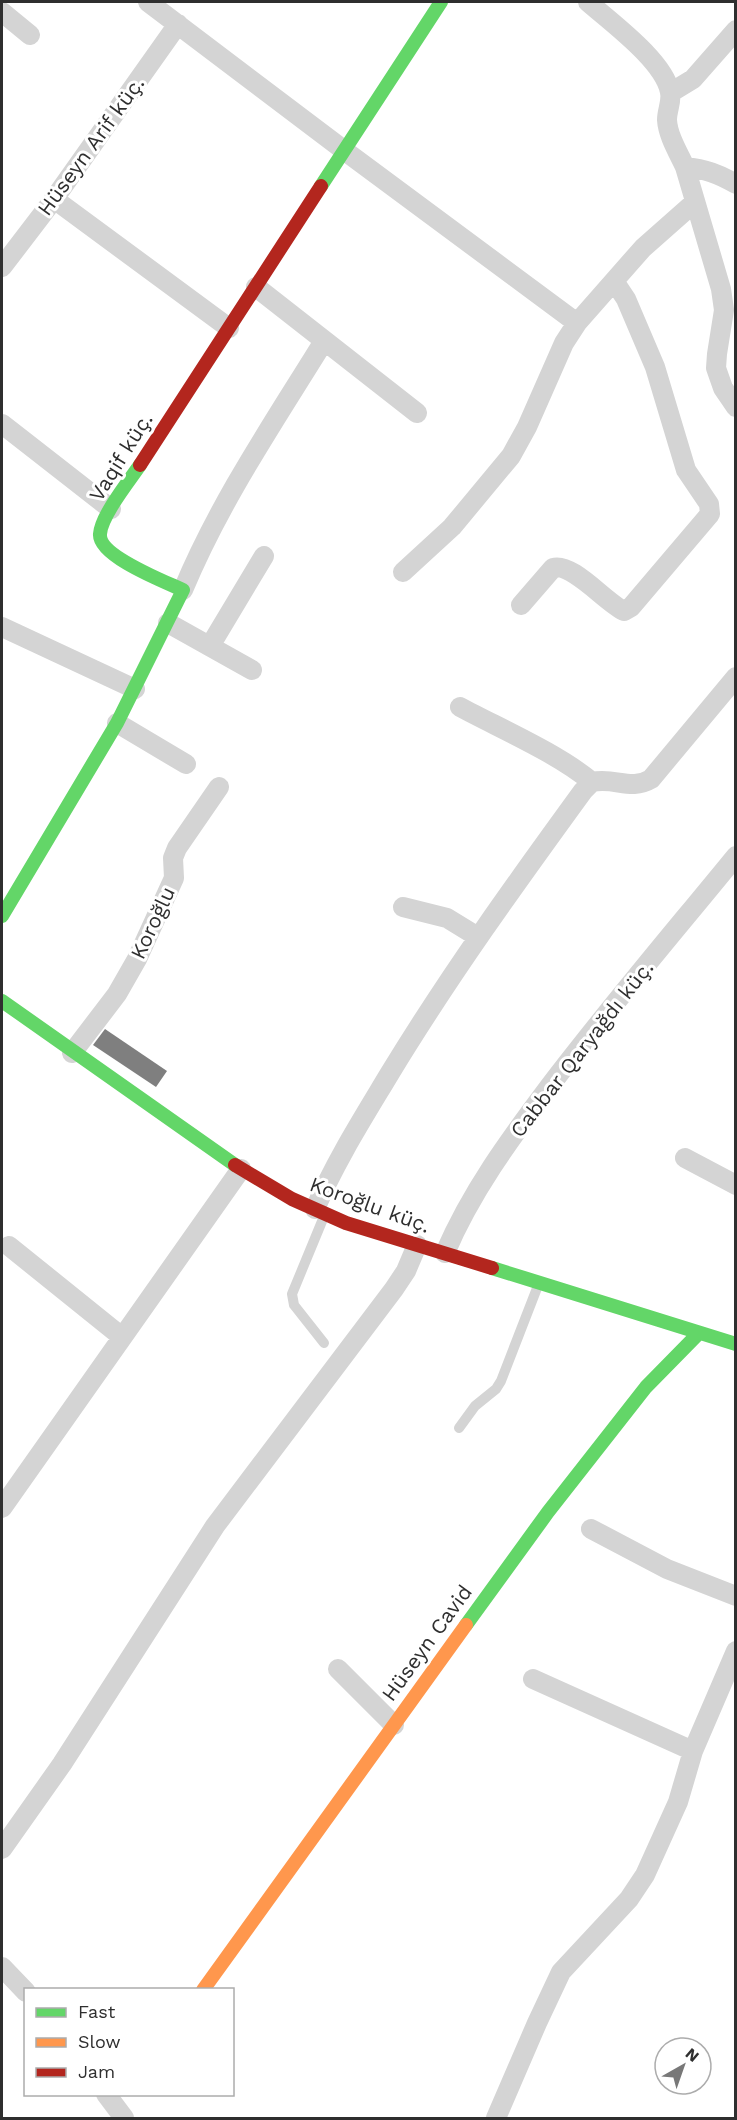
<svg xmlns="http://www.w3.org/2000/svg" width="737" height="2120" font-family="'Work Sans',sans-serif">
<rect width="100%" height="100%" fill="#fff"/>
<!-- building -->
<path fill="#7f7f7f" d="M105 1029 167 1071 156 1087 93 1045Z"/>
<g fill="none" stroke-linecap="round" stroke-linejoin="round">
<!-- lane -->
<path stroke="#d4d4d4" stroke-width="10" d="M324 1343 294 1305 292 1294 325 1214
M459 1428 475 1406 496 1389 501 1381 539 1283"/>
<!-- street -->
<path stroke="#d4d4d4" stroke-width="20" d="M148 2 345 151 577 323
M588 2C612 23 664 61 670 92 672 102 667 110 667 120 668 136 678 152 685 167 705 169 719 174 736 184
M2 12 30 35
M670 93 693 79 736 30
M685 167 721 289 724 310 717 354 716 368 723 388 736 407
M54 199 229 328
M2 267 54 199 178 24
M256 287 417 413
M2 424 111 509
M403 572 452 527 511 456 527 427 564 343 577 323 643 248 695 202
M183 590C220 501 274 422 324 341
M521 605 553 568C572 562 605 602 624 611L631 607 710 514 709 504 686 470 655 367 626 299 614 281
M168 623 252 670
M2 627 135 689
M210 646 264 556
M460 707C501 729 557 753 592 782 615 777 631 791 651 779L736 677
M117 723 186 764
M403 907 447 918 478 937
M72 1053 117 994 137 959 174 878 173 858 177 848 219 787
M685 1158 736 1185
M315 1209C335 1162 363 1118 390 1073 449 976 516 883 583 791L592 782
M9 1246 122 1337
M445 1253C471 1192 510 1139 549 1087 609 1008 673 933 736 856
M2 1508 241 1169
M591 1529 667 1569 736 1596
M338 1669 394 1725
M533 1679 693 1751
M2 1849 62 1764 215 1526 394 1289 406 1271 417 1245
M2 1967 26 1992
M106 2094 124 2118
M496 2118 537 2023 561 1972 629 1899 645 1875 678 1802 693 1751 736 1651"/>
<!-- fast -->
<path stroke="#63d668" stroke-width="14" d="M321 186 441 2
M2 916 117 723 183 590C166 582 98 556 100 534 101 516 129 481 140 465
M2 1001 235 1165
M492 1268 736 1344
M466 1625 548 1512 646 1387 699 1333"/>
<!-- slow -->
<path stroke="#ff974d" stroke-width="14" d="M203 1990 466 1625"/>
<!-- jam -->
<path stroke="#b3261e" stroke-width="14" d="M140 465 321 186
M235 1165 292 1199 346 1223 492 1268"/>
</g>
<g text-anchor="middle" stroke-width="6" stroke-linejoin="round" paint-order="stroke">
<!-- street labels -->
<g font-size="21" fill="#2f2f2f" stroke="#fff">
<text transform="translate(91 146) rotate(-54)" y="7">Hüseyn Arif küç.</text>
<text transform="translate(121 457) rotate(-58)" y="7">Vaqif küç.</text>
<text transform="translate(153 923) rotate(-65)" y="7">Koroğlu</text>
<text transform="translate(582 1049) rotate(-52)" y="7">Cabbar Qaryağdı küç.</text>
<text transform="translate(370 1205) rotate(20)" y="7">Koroğlu küç.</text>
<text transform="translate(427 1643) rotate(-54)" y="7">Hüseyn Cavid</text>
</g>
</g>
<!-- border -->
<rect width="737" height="2120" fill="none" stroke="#2f2f2f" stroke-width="6"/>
<!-- legend -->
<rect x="24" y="1988" width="210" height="108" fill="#ffffff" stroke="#acacac" stroke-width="1.5"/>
<rect x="36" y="2008" width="30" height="9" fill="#63d668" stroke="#acacac" stroke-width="1.5"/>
<text x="78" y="2018" font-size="18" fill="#2f2f2f">Fast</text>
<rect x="36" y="2038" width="30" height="9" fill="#ff974d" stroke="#acacac" stroke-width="1.5"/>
<text x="78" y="2048" font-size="18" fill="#2f2f2f">Slow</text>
<rect x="36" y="2068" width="30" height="9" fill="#b3261e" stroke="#acacac" stroke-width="1.5"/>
<text x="78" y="2078" font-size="18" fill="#2f2f2f">Jam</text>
<!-- north arrow -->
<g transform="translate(683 2066) rotate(40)"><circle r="28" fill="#ffffff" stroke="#acacac" stroke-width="1.5"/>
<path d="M0-4.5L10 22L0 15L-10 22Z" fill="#787878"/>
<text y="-9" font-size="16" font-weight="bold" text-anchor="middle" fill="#2f2f2f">N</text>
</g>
</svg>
